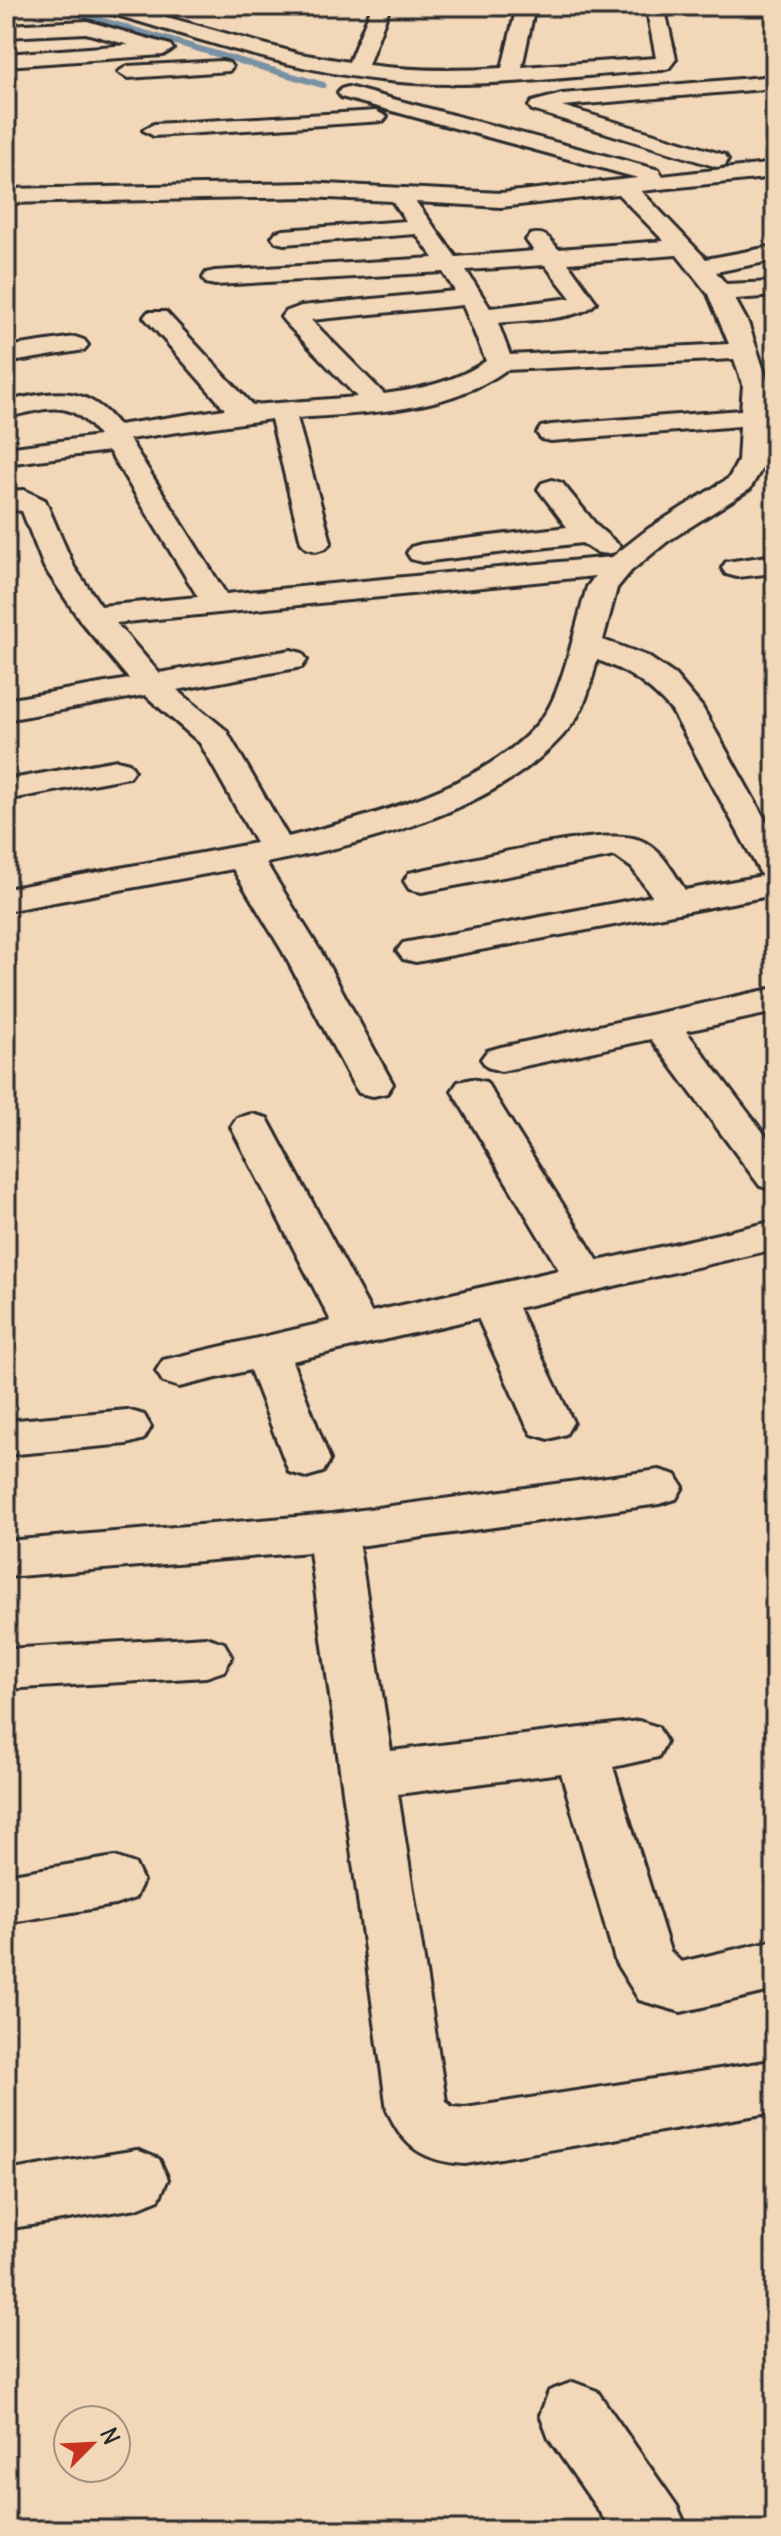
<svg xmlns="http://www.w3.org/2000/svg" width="781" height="2536" font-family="Delius,sans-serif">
<rect width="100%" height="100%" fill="#f3d7b9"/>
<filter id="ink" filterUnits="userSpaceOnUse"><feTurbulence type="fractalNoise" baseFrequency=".0125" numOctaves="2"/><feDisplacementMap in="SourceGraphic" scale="16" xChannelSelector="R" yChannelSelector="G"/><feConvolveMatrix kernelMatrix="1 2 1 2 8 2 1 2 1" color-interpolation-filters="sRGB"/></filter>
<g filter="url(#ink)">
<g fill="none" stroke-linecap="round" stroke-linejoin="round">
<!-- stream -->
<path stroke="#7891a5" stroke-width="6" d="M52 6 323 85"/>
<!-- minor casing -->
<g stroke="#2b2b2b" stroke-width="6">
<path id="minor" d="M97 6H127L300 54 349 62 372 6H390L368 65C414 71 456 71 502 68L517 6H535L522 67 656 58 646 6H664L676 59 669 68 662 70C581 75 494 88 413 83 306 77 202 39 99 10Z
M775 6V13L766 7V6Z
M87 21 170 45 173 49 163 55 6 66V54L129 45 86 33 6 37V25Z
M222 61 229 63 232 67 229 71 128 78 118 72 128 66Z
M775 76V88L562 106 725 155 728 160 725 165 717 167 532 110 529 106 532 102 562 94Z
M348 87 659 170 662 176 775 163V177L641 191 706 259 775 246V260L716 272 726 284 775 282V296L735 299 748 323 769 385 766 461 750 489 668 541 631 571 617 588 603 640 647 656 675 675 702 707 775 837V895L416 962 403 959 397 951 403 943 652 896 632 868 615 856 422 892 409 889 404 881 409 873 422 870C469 861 601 825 640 840 661 848 673 872 685 890L762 876 672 711C650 686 629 671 597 660 592 680 586 706 573 723 509 808 367 844 266 863L321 952 393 1084 387 1093 373 1096 359 1093 353 1084 283 952 233 869 6 911V889L256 843 200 743 145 695 6 720V700L129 679 82 623 44 567 22 511 6 509V491L24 490 45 500 74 567 101 606 198 597 109 451 6 464V448L99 436C69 396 49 409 6 417V401C53 392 85 382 118 425L225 409 144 317 148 312H166L252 405 357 397 285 322 281 317 285 312 301 306 455 291 443 272 215 285 206 283 203 278 206 273 215 271 434 258 416 234 284 244 276 242 272 237 276 232 284 230 406 221 392 201 307 197 6 203V189L307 183 501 193 638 178 341 97 338 93 341 89ZM618 194 664 241 558 249C549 238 545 231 530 235L526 240 534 251 456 257 416 202 501 207ZM677 255 708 294 729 344 510 355 498 323C520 320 583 321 596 302L568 263ZM545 265 571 298 490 308 466 270ZM463 305 486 361C455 382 421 389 384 394L311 320ZM734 359 743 385 741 410 551 425 541 427 537 433 541 439 551 441 740 426 738 461 729 478 648 529 612 557 226 594 129 439 271 419 301 542 306 548 316 551 326 548 331 542 297 418C367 413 447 412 506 370ZM595 576 587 587C577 620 563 688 545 714 497 784 366 818 288 837L226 730 177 690 302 667 307 660 302 653 291 650 159 673 116 623Z
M376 111 387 117 383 121 154 136 143 130 154 124Z
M75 337 84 340 88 345 84 350 6 363V347Z
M552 480 562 483 598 527 620 546 615 552C600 556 594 552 582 543L422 562 411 559 407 553 411 547 422 544 567 527 538 489 542 483Z
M775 555V573L737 577 726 574 722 568 726 562Z
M117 760 129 763 134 770 129 777 6 800V780Z
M775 988V1012L686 1031 775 1148V1190L760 1186 651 1039 501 1071 487 1067 481 1059 487 1051 501 1047Z
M472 1079 486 1082 598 1261 775 1221V1249L518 1308 573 1422 566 1434 549 1439 532 1434 525 1422 478 1318 292 1361 330 1460 323 1472 306 1477 289 1472 250 1370 179 1387 163 1382 156 1371 163 1360 331 1321 231 1127 237 1118 252 1114 267 1118 371 1312 559 1270 452 1091 458 1082Z
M127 1410 144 1415 151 1427 144 1439 127 1444 6 1455V1421Z
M659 1470 676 1475 683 1487 676 1499 659 1504 359 1546 391 1751 639 1721 658 1727 666 1742 658 1757 613 1767 670 1951 681 1962 775 1940V1990L681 2012 639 2000 616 1963 561 1773 398 1794 446 2101 452 2107 465 2108 765 2062 775 2066V2112L465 2164C423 2161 404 2148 387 2110L310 1552 6 1577V1541L332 1514Z
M206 1637 224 1643 232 1657 224 1671 206 1677 6 1689V1649Z
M115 1857 135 1864 143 1881 135 1898 115 1905 6 1923V1875Z
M137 2150 159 2159 168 2179 159 2199 137 2208 6 2229V2171Z
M573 2382 597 2391 677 2506 688 2530H612L549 2439 540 2415 549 2391Z"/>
</g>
<!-- minor -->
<use href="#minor" fill="#f3d7b9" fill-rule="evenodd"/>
</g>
</g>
<!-- margin -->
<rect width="781" height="2536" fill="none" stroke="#f3d7b9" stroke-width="32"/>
<rect x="16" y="16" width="749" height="2504" fill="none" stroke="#2b2b2b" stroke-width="3" filter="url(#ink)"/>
<!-- north arrow -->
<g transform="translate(92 2444) rotate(66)"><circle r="38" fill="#f3d7b9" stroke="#a39280" stroke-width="2"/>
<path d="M0-6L14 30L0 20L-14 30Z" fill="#c8321e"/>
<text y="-12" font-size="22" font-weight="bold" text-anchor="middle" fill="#2b2b2b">N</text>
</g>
</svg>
